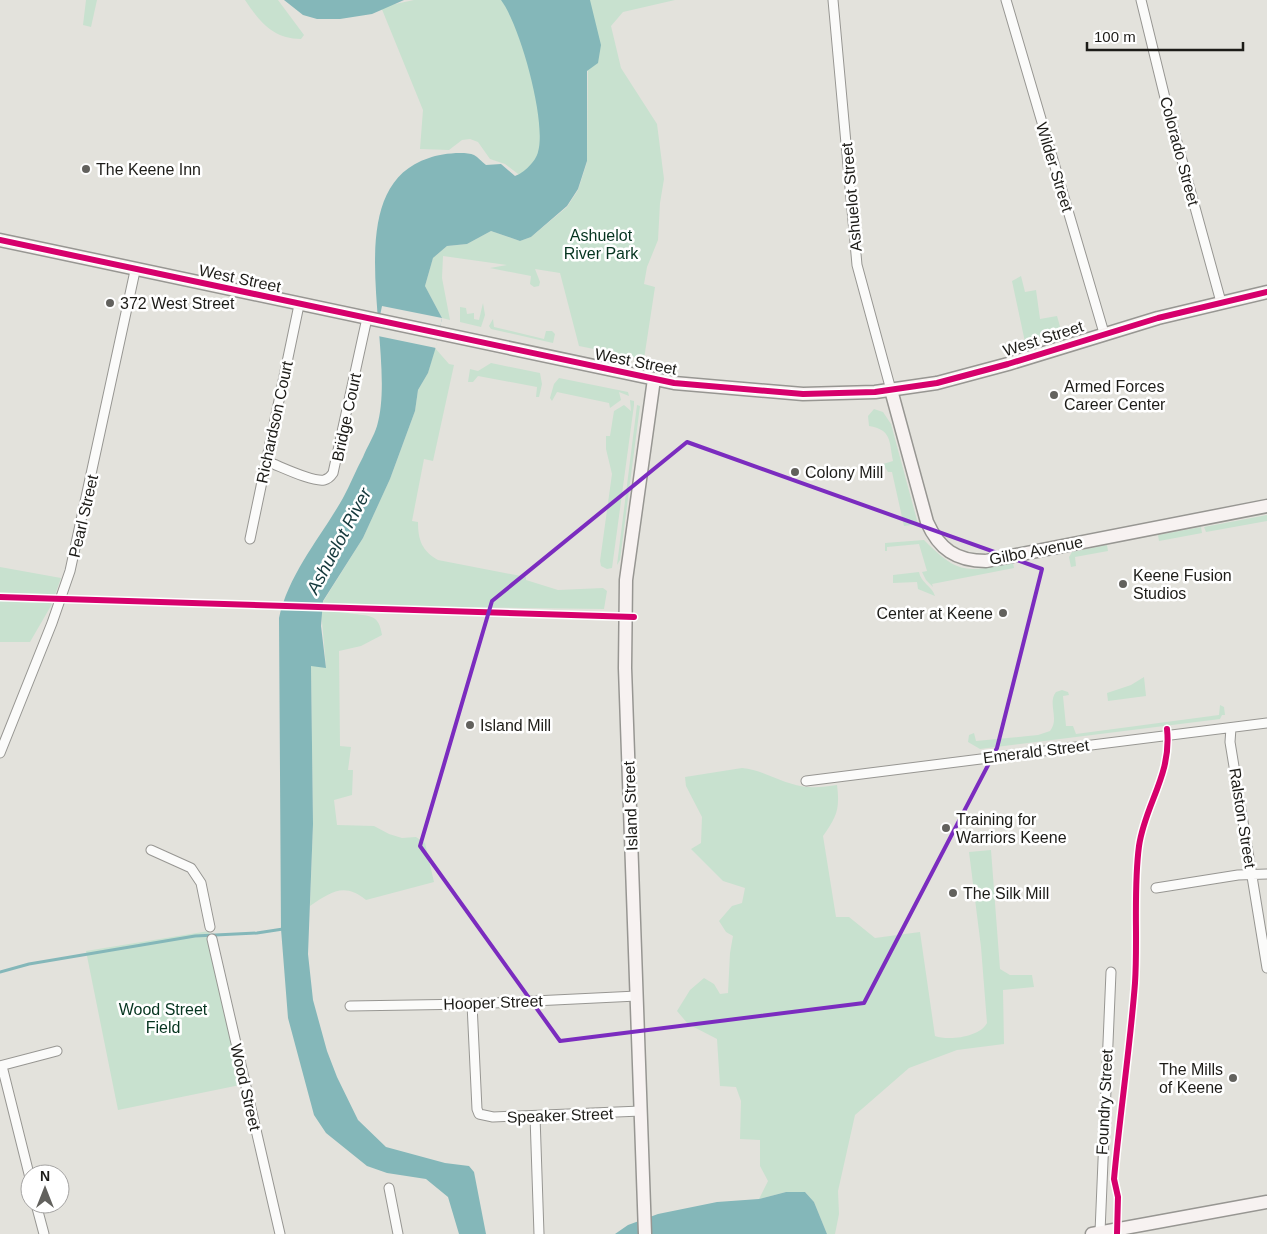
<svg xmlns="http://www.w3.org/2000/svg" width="1267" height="1234" font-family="Helvetica,sans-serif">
<rect width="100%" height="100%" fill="#e3e2dc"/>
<!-- green -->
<path fill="#c8e1cf" d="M86 0H97L91 27 83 25Z
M245 0H278L304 35 301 39C273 39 259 21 245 0Z
M414 0H516L549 149 522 177 505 164 490 159 478 142 470 139 462 140 449 150 420 149 423 110 381 7Z
M575 0H675L623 12 611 26 621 68 657 124 664 179 660 203 658 240 647 267 644 284 655 287 644 359 579 346 560 273 535 269 540 282 539 286 534 287 530 284 531 276 490 268 507 265 443 256 442 278 450 320 442 318 425 286 433 258 447 246 467 244 491 231 520 241 531 237 567 207 578 190 587 162 588 64Z
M1021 276 1025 292 1036 290 1040 319 1057 316 1061 330 1025 342 1012 281Z
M483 303 485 315 481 327 460 322V307L466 308 467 314 474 313V319L479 320Z
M493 319 494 327 544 339 546 331H552L555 334 553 343 491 329 489 326Z
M435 348 449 364 454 365 433 461 424 459 412 521 418 522C418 540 422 551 438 560L526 577V580L558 590 603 588 607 591 604 609 321 605 363 538 390 479 415 411 418 390 428 373Z
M491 363 540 373 542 384 539 397H536L537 387 478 376 473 382H468L470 369 478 371Z
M559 378 628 392 629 396 619 392 621 400 610 408 609 403 557 392 552 401 550 398 554 384Z
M630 400 634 401V405L612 568 607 569 601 566 600 561 612 474 606 449V436H610L614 411 624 405 631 411Z
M637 405 640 406 620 560 617 565Z
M874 409 883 412 891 424 918 524 904 526 892 472H888L883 464 893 461C889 441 892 430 869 426L868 416Z
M1267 515V521L1206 532 1204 527Z
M1201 527 1202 533 1159 541 1158 535Z
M924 540C959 575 965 572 1013 563L1014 568 932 584 933 587 926 580 922 572 927 571 919 544 887 547V551H885V543Z
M1107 545 1108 551 1075 557 1076 566 1071 567 1069 557 1072 552Z
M0 567 61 578 55 595 0 593Z
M919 572C921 583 932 586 935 596L918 589 917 582 893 583V575Z
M0 600 49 602 52 604 30 642H0Z
M321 610C333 611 343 612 354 614 371 616 379 615 382 635L361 646 339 651 340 746 351 747 348 770H353L352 795 334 800 337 825 374 826 389 834 402 838 416 837 425 843 434 882 366 900C344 882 331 892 310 906L313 824 311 665 326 667Z
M1144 677 1146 696 1108 701 1107 693 1131 685Z
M1062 690 1068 692 1069 695 1063 696 1066 726H1073L1076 734 1219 715 1220 705 1224 707 1225 715H1222L1220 719 980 749 968 742 969 735 974 733 976 741 1038 735 1050 731C1060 719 1047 703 1056 692Z
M742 768C765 770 785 786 809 787 818 788 828 786 837 785 840 809 837 816 823 836L836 917H849L875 938 920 932 935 1036C949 1041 980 1037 987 1023L981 947 969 852 991 850 1000 969 1010 975H1032L1034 987 1003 990 1004 1044 957 1050 909 1068 855 1115 838 1191 839 1214 835 1234H827L814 1202 805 1192H786L759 1199 768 1181 760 1166V1140L740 1139 741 1101 736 1087 720 1086 717 1039 688 1024 677 1011 690 990 704 978 714 984 720 994 728 993 730 953 733 936 726 932 719 921 732 906 742 903 745 888 723 881 691 849 701 843 702 817 686 786 685 777Z
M209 931 240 1085 118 1110 86 951Z"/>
<!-- water -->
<path fill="#84b7b9" d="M284 0H404L372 14 340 19H317L303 15Z
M501 0H590L601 45 598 63 587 71V161L578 189 567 206 531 237 520 241 491 231 467 244 447 246 433 258 425 286 442 318 435 350 428 373 418 390 415 411 390 479 363 538 323 601 321 626 326 668 311 666 313 824 308 954 313 1000 327 1051 337 1077 358 1120 386 1147 445 1163 469 1166 474 1172 486 1234H459L448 1197 426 1179 387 1173 367 1166 326 1133 314 1115 288 1018 281 929 279 618C289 573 321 537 343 498 350 485 356 470 363 457 367 447 374 436 377 426 399 352 333 189 429 158 439 154 464 151 474 155 478 157 482 162 486 165L501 164 515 176C524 173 536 161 538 152 547 122 520 25 501 0Z
M786 1192H805L814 1202 827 1234H615L628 1225 658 1214 717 1202 759 1199Z"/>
<!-- pier -->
<path fill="#e3e2dc" d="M382 306 442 318 436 348 378 336 377 330Z"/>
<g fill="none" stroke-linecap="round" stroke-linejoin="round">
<!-- stream -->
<path stroke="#84b7b9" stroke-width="3" d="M0 972 29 964 195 936 257 933 283 929"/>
<!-- street casing -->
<g stroke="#979692" stroke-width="11">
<path id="street" d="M833 0 857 265 891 390
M1006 0 1104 333
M1141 0 1166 102 1221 302
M266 461C280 466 311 482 324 480 329 479 331 476 333 473L367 318
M250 539 299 305
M1231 728 1230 742 1267 968
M0 753 52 623 70 571 135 271
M806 781 1267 723
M151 850 191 868 201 883 210 927
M1156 888 1238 875 1267 874
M212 939 280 1234
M472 1004 477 1109 479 1114 493 1117 641 1111
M350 1006 472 1004 637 996
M0 1066 57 1051
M2 1066 30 1178
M535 1116 539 1234
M389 1188 398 1234
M36 1204 44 1234
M1100 1232 1111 972"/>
</g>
<!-- secondary casing -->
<g stroke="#979692" stroke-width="15">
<path id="secondary" d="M0 240 674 383 803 394 875 392 937 383 1008 364 1158 318 1267 292
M891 390 927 522C939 549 956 561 986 561L1267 506
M645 1234 625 668 626 580 654 379
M1092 1234 1267 1202"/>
</g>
<!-- street -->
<use href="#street" stroke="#fbfbfa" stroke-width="9"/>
<!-- secondary -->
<use href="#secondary" stroke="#f7f2f1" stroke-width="12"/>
<!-- cycleway casing -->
<g stroke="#fff" stroke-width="9">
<path id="cycleway" d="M0 240 674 383 803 394 875 392 937 383 1008 364 1158 318 1267 292
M0 597 634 617
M1117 1234 1118 1197 1114 1179C1120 1113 1130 1048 1135 983 1138 937 1133 891 1139 846 1145 804 1172 775 1167 729"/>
</g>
<!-- cycleway -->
<use href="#cycleway" stroke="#d6006c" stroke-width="6"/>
</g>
<!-- marked area -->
<path fill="none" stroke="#7b2cbf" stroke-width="4" stroke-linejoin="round" d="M687 442 1042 569 997 748 864 1003 560 1041 420 846 492 601Z"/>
<!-- markers -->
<g fill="#62615d" stroke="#fff" stroke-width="2">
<circle cx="86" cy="169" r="5"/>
<circle cx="110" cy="303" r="5"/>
<circle cx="1054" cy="395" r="5"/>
<circle cx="795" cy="472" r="5"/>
<circle cx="1123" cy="584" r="5"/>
<circle cx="1003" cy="613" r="5"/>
<circle cx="470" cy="725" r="5"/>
<circle cx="946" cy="828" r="5"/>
<circle cx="953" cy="893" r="5"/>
<circle cx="1233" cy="1078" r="5"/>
</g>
<g text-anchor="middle" stroke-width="5" stroke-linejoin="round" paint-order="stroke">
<!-- street labels -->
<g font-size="16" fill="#1d1c18" stroke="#fff">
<text transform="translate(1180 151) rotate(75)" y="6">Colorado Street</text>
<text transform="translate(1055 167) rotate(73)" y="6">Wilder Street</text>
<text transform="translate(851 197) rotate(-95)" y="6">Ashuelot Street</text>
<text transform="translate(240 278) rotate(12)" y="6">West Street</text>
<text transform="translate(1043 338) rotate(-18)" y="6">West Street</text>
<text transform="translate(636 361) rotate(11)" y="6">West Street</text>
<text transform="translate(346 417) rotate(-78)" y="6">Bridge Court</text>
<text transform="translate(274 422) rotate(-78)" y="6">Richardson Court</text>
<text transform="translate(83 516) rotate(-77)" y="6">Pearl Street</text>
<text transform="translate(1036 550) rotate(-11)" y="6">Gilbo Avenue</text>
<text transform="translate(1036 751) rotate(-7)" y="6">Emerald Street</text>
<text transform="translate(630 806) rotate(-92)" y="6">Island Street</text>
<text transform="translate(1243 818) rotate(81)" y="6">Ralston Street</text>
<text transform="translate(493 1002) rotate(-2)" y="6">Hooper Street</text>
<text transform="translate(246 1087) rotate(77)" y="6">Wood Street</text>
<text transform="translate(1104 1102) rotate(-87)" y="6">Foundry Street</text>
<text transform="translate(560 1115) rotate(-2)" y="6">Speaker Street</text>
</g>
<!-- poi labels -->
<g font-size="16" fill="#1d1c18" stroke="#fff" text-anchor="start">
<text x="96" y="175">The Keene Inn</text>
<text x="120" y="309">372 West Street</text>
<text x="1064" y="392">Armed Forces<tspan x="1064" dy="18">Career Center</tspan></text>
<text x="805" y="478">Colony Mill</text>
<text x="1133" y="581">Keene Fusion<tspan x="1133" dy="18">Studios</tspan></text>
<text x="993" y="619" text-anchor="end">Center at Keene</text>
<text x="480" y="731">Island Mill</text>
<text x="956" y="825">Training for<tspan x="956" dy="18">Warriors Keene</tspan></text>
<text x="963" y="899">The Silk Mill</text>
<text x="1223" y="1075" text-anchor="end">The Mills<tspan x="1223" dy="18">of Keene</tspan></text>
</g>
<!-- park labels -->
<g font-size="16" fill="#05341f" stroke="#fff">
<text x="601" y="241">Ashuelot<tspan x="601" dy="18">River Park</tspan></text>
<text x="163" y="1015">Wood Street<tspan x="163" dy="18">Field</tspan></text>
</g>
<!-- water labels -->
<g font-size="18" font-style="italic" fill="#14383b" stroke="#fff">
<text transform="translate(339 541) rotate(-62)" y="6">Ashuelot River</text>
</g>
</g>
<!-- north arrow -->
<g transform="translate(45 1189)"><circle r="24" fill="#ffffff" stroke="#a5a4a3"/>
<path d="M0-4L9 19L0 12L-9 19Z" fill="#62615d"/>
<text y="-8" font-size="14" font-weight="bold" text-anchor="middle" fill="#1d1c18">N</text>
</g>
<!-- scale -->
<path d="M1087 42v8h156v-8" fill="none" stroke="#1d1c18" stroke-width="2.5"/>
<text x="1094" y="42" font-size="15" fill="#1d1c18" stroke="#ffffff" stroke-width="4" paint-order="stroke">100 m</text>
</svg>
